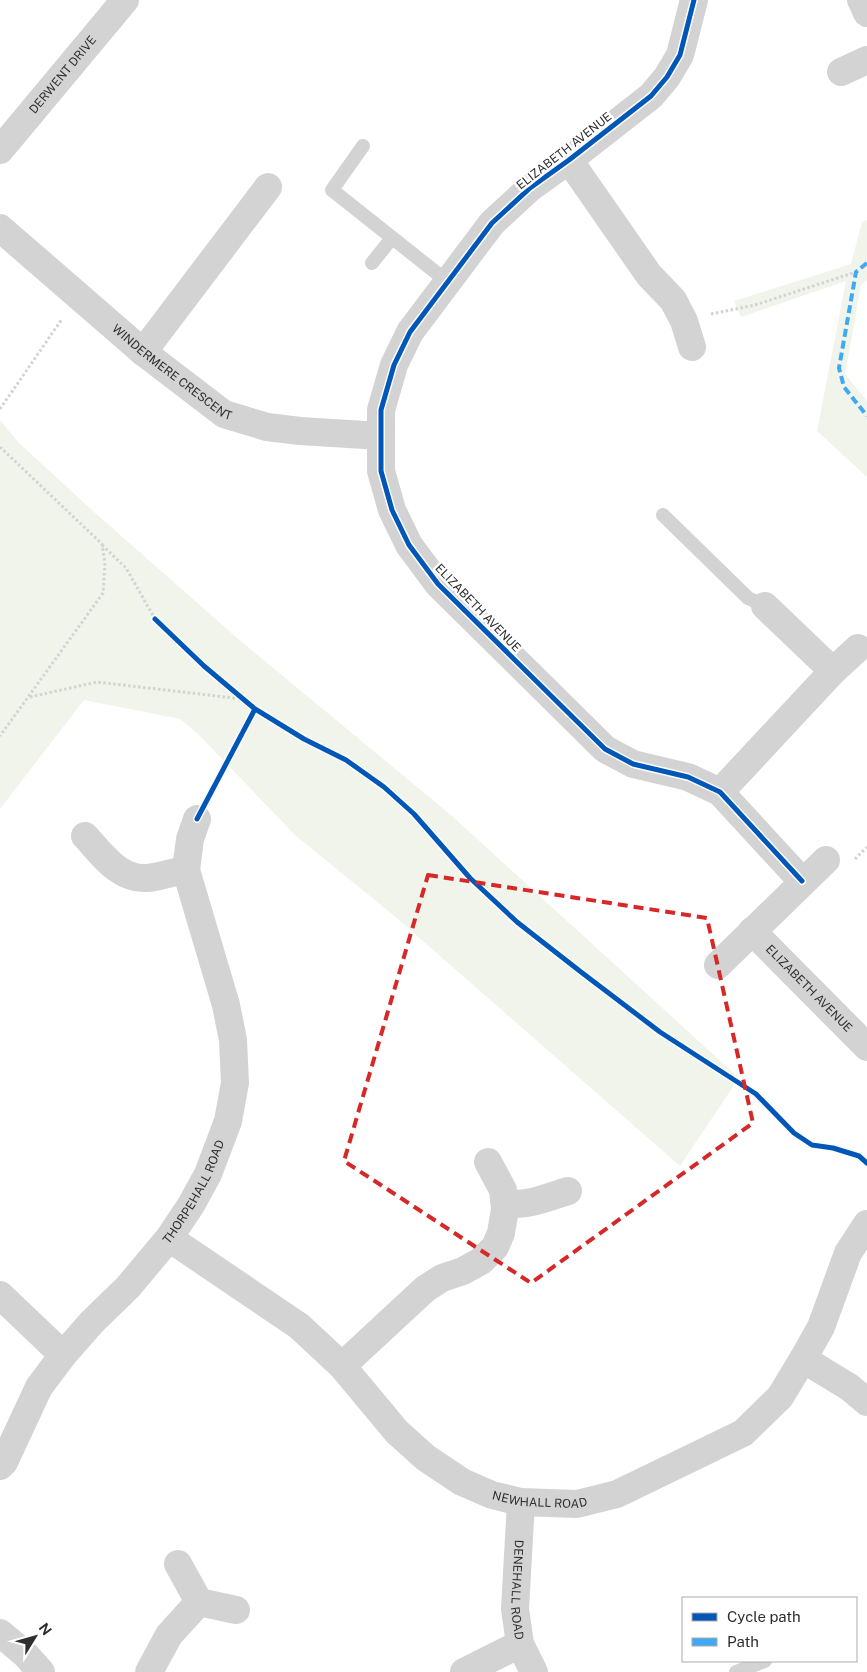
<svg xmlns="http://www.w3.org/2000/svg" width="867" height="1672" font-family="'Public Sans',sans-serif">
<rect width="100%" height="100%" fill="#fff"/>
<!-- green -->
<path fill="#f1f4eb" d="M867 220V280L861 285 845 374 867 401V477L817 431 846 281 741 317 734 301 851 264 862 222Z
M0 420 19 443 93 511 236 637 452 816 739 1078 680 1166 392 914 296 836 199 735 180 719 84 700 0 809Z"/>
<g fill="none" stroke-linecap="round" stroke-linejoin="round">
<!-- path -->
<path stroke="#d3d3d3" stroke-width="3" stroke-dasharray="2.5 2.5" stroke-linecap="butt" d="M711 314 755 305 856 272
M0 409 62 319
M0 447 102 544 105 563 103 593 0 736
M102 545 126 568 155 619
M30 697 97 682 242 699
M855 859 867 847"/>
<!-- lane -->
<path stroke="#d3d3d3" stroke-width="14" d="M363 146 332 190 448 282
M372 263 392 238
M663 515 748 598 765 606
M736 1672 765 1661"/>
<!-- street -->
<g stroke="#d3d3d3" stroke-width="28">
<path d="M694 0 680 55 667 77 651 96 569 160 530 188 492 223 410 332 394 365 381 410V471L392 510 409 545 438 584 605 749 633 764 688 777 720 792 802 881"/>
<path d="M861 0 867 13"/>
<path d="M841 72 867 60"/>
<path id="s1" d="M0 150 125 0"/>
<path d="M569 160 649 275 673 300 684 321 692 347"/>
<path id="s2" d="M0 228 143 352 224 414 267 427 300 431 381 436"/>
<path d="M143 352 268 187"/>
<path d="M765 606 833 671"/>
<path d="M720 792 833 671 858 648"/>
<path d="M85 836C102 854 119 880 147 878 160 877 173 872 186 870"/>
<path id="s3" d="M752 931 867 1047"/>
<path d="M718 965 826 860"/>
<path d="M505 1203C526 1207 548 1197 568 1191"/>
<path id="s4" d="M169 1238 299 1326 342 1366 397 1432 426 1458 462 1482 492 1495 521 1502 577 1504 617 1494 743 1433 780 1397 803 1359 821 1327 848 1253 867 1224"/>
<path d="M0 1295 63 1355"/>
<path d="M803 1359 849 1387 867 1402"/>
<path d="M342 1366 425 1289 442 1278 463 1271 481 1261 495 1247 501 1233 505 1209 503 1190 488 1162"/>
<path id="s5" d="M0 1466 4 1462 39 1387 63 1355 92 1322 128 1287 169 1238 191 1205 208 1174 228 1121 235 1083 233 1040 226 1005 186 870 190 839 197 819"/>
<path id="s6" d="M521 1502 515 1609 520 1644 534 1672"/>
<path d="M178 1564 199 1602 236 1610"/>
<path d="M0 1633 25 1654 41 1672"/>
<path d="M149 1672 169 1635 199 1602"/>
<path d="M464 1672 520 1644"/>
</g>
<!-- quiet -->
<path stroke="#3fa9f5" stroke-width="4" stroke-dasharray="8 4" stroke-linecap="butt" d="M867 263 856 272 839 368 844 387 867 416"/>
<!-- cycleway casing -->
<g stroke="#fff" stroke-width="8">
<path id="cycleway" d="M694 0 680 55 667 77 651 96 569 160 530 188 492 223 410 332 394 365 381 410V471L392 510 409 545 438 584 605 749 633 764 688 777 720 792 802 881
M155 619 204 666 255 709 304 739 346 760 384 787 414 814 470 878 517 922 581 972 660 1032 756 1094 794 1133 812 1145 833 1148 859 1156 867 1163
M197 819 255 709"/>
</g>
<!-- cycleway -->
<use href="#cycleway" stroke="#0057b8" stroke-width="5"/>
</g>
<!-- marked area -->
<path fill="none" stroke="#d62828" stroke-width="4" stroke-dasharray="10 6" stroke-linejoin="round" d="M428 875 707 918 753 1123 531 1283 344 1161Z"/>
<g text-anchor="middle" stroke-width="5" stroke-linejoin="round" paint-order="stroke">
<!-- street labels -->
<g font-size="12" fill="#2e2e2e" stroke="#fff">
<text dy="4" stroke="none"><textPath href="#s1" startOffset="98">DERWENT DRIVE</textPath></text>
<text transform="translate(564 151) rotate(-38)" y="4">ELIZABETH AVENUE</text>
<text dy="4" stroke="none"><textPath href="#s2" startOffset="225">WINDERMERE CRESCENT</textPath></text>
<text transform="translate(478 608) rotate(46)" y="4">ELIZABETH AVENUE</text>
<text dy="4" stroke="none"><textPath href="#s3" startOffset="81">ELIZABETH AVENUE</textPath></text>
<text dy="4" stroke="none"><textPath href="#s5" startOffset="339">THORPEHALL ROAD</textPath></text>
<text dy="4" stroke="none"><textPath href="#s4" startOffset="465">NEWHALL ROAD</textPath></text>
<text dy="4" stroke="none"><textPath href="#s6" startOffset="88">DENEHALL ROAD</textPath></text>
</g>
</g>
<!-- legend -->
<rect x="682" y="1597" width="175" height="65" fill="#ffffff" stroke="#ababab"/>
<rect x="692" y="1613" width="25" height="8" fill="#0057b8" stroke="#ababab"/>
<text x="727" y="1622" font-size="15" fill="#2e2e2e">Cycle path</text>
<rect x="692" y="1638" width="25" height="8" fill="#3fa9f5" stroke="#ababab"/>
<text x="727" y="1647" font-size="15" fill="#2e2e2e">Path</text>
<!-- north arrow -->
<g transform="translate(35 1637) rotate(53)" stroke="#ffffff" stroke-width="4" paint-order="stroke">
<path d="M0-4L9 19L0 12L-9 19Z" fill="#2e2e2e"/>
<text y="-8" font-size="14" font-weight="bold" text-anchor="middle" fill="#2e2e2e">N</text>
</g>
</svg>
